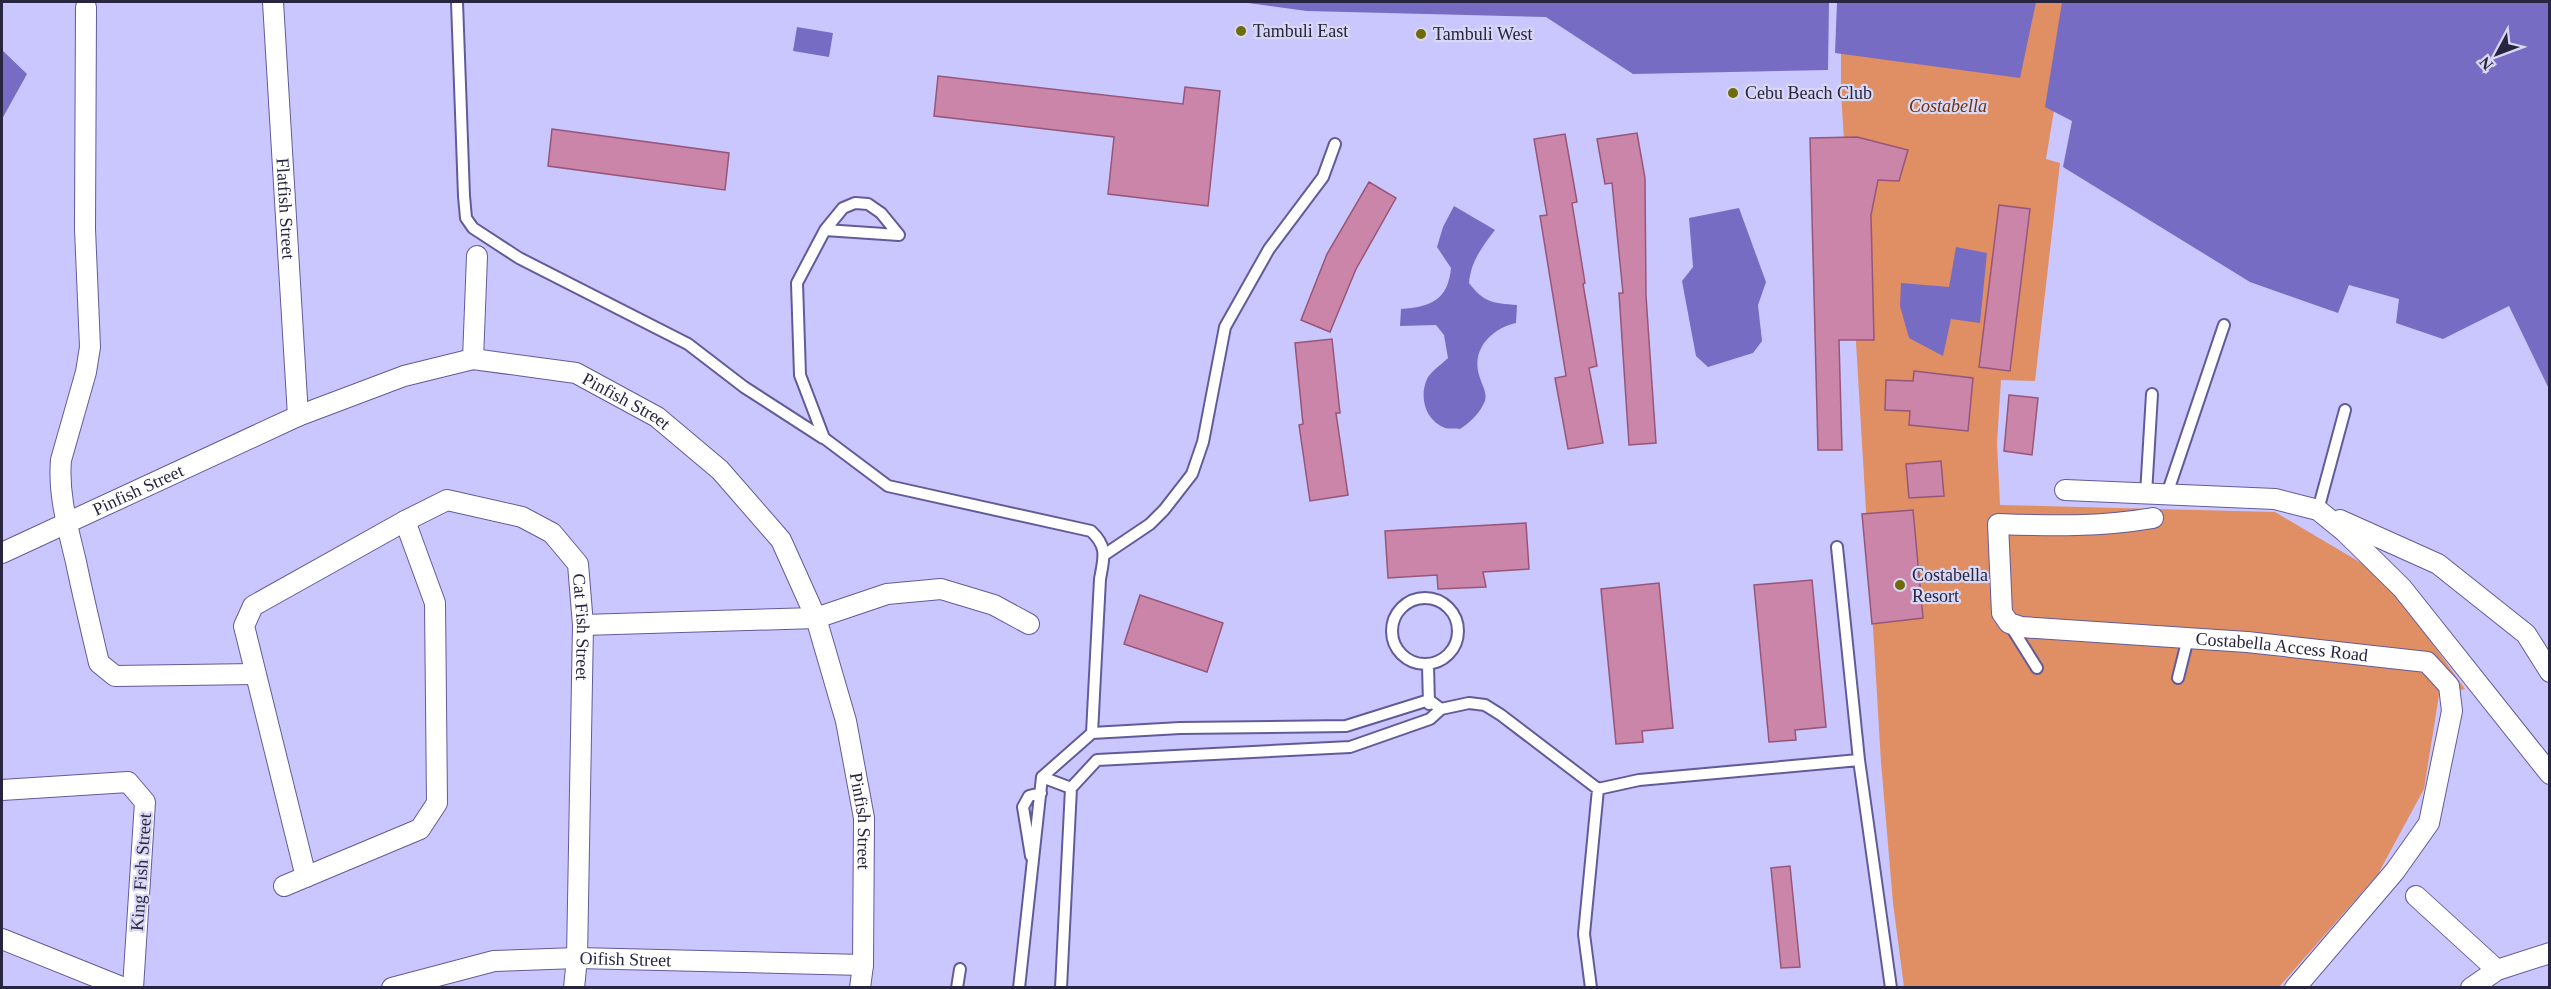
<svg xmlns="http://www.w3.org/2000/svg" width="2551" height="989" font-family="'Times New Roman',serif">
<rect width="100%" height="100%" fill="#cac7fe"/>
<!-- green -->
<path fill="#e08e64" d="M1841 2H2072L2046 159 2060 163 2035 381 2001 380 1997 443 2000 505 2275 512 2385 577 2465 689 2439 695 2424 789 2378 874 2279 987H1904L1893 903 1881 762 1841 91Z"/>
<!-- water -->
<path fill="#776cc3" d="M1241 2H1829L1828 70 1633 74 1546 17 1307 11Z
M1837 2H2036L2020 78 1835 53Z
M2062 2H2549V389L2509 306 2443 339 2396 323 2399 299 2349 285 2338 313 2250 282 2063 167 2072 121 2045 107Z
M797 27 833 33 829 57 793 51Z
M2 50 27 74 2 119Z
M1454 206 1495 230C1482 247 1471 261 1469 283 1484 303 1493 303 1517 305L1516 323C1490 329 1470 351 1480 378 1483 388 1489 395 1483 405 1478 415 1469 423 1460 429 1456 428 1449 429 1445 428 1425 420 1419 397 1427 379 1431 371 1442 364 1448 358L1444 335 1436 325 1400 326 1401 309C1431 307 1448 300 1451 268L1437 247 1443 227Z
M1739 208 1766 282 1758 305 1762 341 1753 353 1708 367 1696 356 1682 281 1693 267 1689 218Z
M1956 247 1987 253 1980 323 1951 319 1943 356 1909 338 1900 306 1901 283 1949 287Z"/>
<!-- building -->
<path fill="#ca85a8" stroke="#975679" stroke-width="1.5" d="M938 76 1183 104 1185 87 1220 91 1208 206 1108 194 1114 137 934 116Z
M552 129 729 153 725 190 548 166Z
M1637 133 1645 178 1646 296 1656 443 1629 445 1619 293H1623L1612 183 1605 184 1597 139Z
M1565 134 1577 202 1572 203 1585 283 1583 284 1597 366 1589 368 1603 443 1568 449 1555 378 1566 376 1540 216 1547 215 1534 139Z
M1857 137 1908 150 1899 181 1878 180 1871 215 1874 340H1839L1842 450H1818L1810 138Z
M1369 182 1396 198 1356 269 1330 332 1301 320 1327 254Z
M1999 205 2030 209 2010 371 1979 367Z
M1332 339 1340 413H1336L1348 495 1310 501 1299 425 1303 424 1295 343Z
M1914 371 1973 378 1968 431 1909 425 1910 411 1885 410 1886 380 1913 381Z
M2009 395 2038 398 2032 455 2004 451Z
M1941 461 1944 496 1909 498 1906 464Z
M1913 510 1923 618 1872 624 1862 514Z
M1526 523 1529 569 1483 572 1486 587 1438 589 1437 575 1388 578 1385 531Z
M1812 580 1826 727 1795 730 1796 740 1769 742 1754 585Z
M1659 583 1673 728 1642 731 1643 742 1616 744 1601 589Z
M1140 595 1223 623 1207 672 1124 644Z
M1790 866 1800 967 1781 968 1771 868Z"/>
<g fill="none" stroke-linecap="round" stroke-linejoin="round">
<!-- lane casing -->
<g stroke="#625b99" stroke-width="14">
<path id="lane" d="M457 2 464 196 466 218 473 228 519 258 688 344 744 387 823 438
M825 230 899 235 881 213 868 204 855 203 843 208 825 230 797 283 800 375 824 438 888 486 1091 531C1108 547 1104 557 1100 579L1092 733
M2146 494 2152 394
M2167 494 2224 325
M2318 510 2345 410
M1837 547 1859 760 1891 988
M1104 555 1150 524 1164 510 1192 474 1203 442 1225 327 1269 249 1323 177 1335 144
M1392 631a33 33 0 1 1 66 0a33 33 0 1 1-66 0Z
M2010 625 2037 668
M1428 666 1429 704
M2178 678 2188 638
M1042 777 1071 788
M1031 856 1023 807 1029 796 1041 793
M957 988 960 969
M1019 988 1042 777 1092 733 1180 728 1346 726 1429 700 1441 709
M1061 988 1071 788 1097 760 1350 747 1430 719 1441 709 1469 703 1485 705 1501 715 1598 789 1639 780 1859 760
M1591 988 1584 934 1598 789"/>
</g>
<!-- street casing -->
<g stroke="#625b99" stroke-width="22">
<g id="street">
<path id="s1" d="M273 2 298 416"/>
<path d="M86 7 85 229 90 347 86 372 61 460C58 495 68 528 76 562 83 596 91 629 99 663L115 676 255 674"/>
<path d="M473 359 477 256"/>
<path d="M2065 490 2275 499 2318 510 2345 532 2402 588 2550 774"/>
<path id="s2" d="M2153 518C2101 527 2051 526 1998 524L2002 613 2009 623 2021 627 2247 642 2427 662 2449 686 2452 711 2429 823 2395 871 2295 988"/>
<path d="M2340 520 2438 564 2526 634 2550 672"/>
<path id="s3" d="M2 553 298 416 404 376 473 359 576 373 657 417 720 470 781 540 816 618 846 721 864 818 863 965 860 988"/>
<path d="M583 625 816 618 887 594 941 589 994 605 1029 624"/>
<path d="M2 790 128 782 145 802 133 988"/>
<path id="s4" d="M306 877 244 626 253 606 405 521 447 500 522 517 552 533 578 564 583 625 577 958 574 988"/>
<path d="M284 886 420 829 437 803 435 603 405 521"/>
<path d="M2416 896 2497 970"/>
<path d="M2 939 124 988"/>
<path id="s5" d="M392 988 494 961 577 958 863 965"/>
<path d="M2471 988 2497 970 2550 953"/>
</g>
</g>
<!-- lane -->
<use href="#lane" stroke="#fff" stroke-width="10"/>
<!-- street -->
<use href="#street" stroke="#fff" stroke-width="20"/>
</g>
<!-- markers -->
<g fill="#6e6b08" stroke="#d9d8f4" stroke-width="2">
<circle cx="1241" cy="31" r="6"/>
<circle cx="1421" cy="34" r="6"/>
<circle cx="1733" cy="93" r="6"/>
<circle cx="1900" cy="585" r="6"/>
</g>
<g text-anchor="middle" stroke-width="4.5" stroke-linejoin="round" paint-order="stroke">
<!-- poi labels -->
<g font-size="18" fill="#282540" stroke="#d9d8f4" text-anchor="start">
<text x="1253" y="37">Tambuli East</text>
<text x="1433" y="40">Tambuli West</text>
<text x="1745" y="99">Cebu Beach Club</text>
<text x="1912" y="581">Costabella<tspan x="1912" dy="21">Resort</tspan></text>
</g>
<!-- park labels -->
<g font-size="18" font-style="italic" fill="#6c310c" stroke="#d9d8f4">
<text x="1948" y="112">Costabella</text>
</g>
<!-- street labels -->
<g font-size="18" fill="#282540" stroke="#d9d8f4">
<text dy="6" stroke="none"><textPath href="#s1" startOffset="207">Flatfish Street</textPath></text>
<text dy="6" stroke="none"><textPath href="#s3" startOffset="672">Pinfish Street</textPath></text>
<text dy="6" stroke="none"><textPath href="#s3" startOffset="150">Pinfish Street</textPath></text>
<text dy="6" stroke="none"><textPath href="#s4" startOffset="716">Cat Fish Street</textPath></text>
<text dy="6" stroke="none"><textPath href="#s2" startOffset="531">Costabella Access Road</textPath></text>
<text dy="6" stroke="none"><textPath href="#s3" startOffset="1176">Pinfish Street</textPath></text>
<text transform="translate(141 872) rotate(-86)" y="6">King Fish Street</text>
<text dy="6" stroke="none"><textPath href="#s5" startOffset="237">Oifish Street</textPath></text>
</g>
</g>
<!-- border -->
<rect width="2551" height="989" fill="none" stroke="#282540" stroke-width="6"/>
<!-- north arrow -->
<g transform="translate(2497 54) rotate(229)" stroke="#d9d8f4" stroke-width="4.5" paint-order="stroke">
<path d="M0-4.5L10 22L0 15L-10 22Z" fill="#282540"/>
<text y="-9" font-size="16" font-weight="bold" text-anchor="middle" fill="#282540">N</text>
</g>
</svg>
